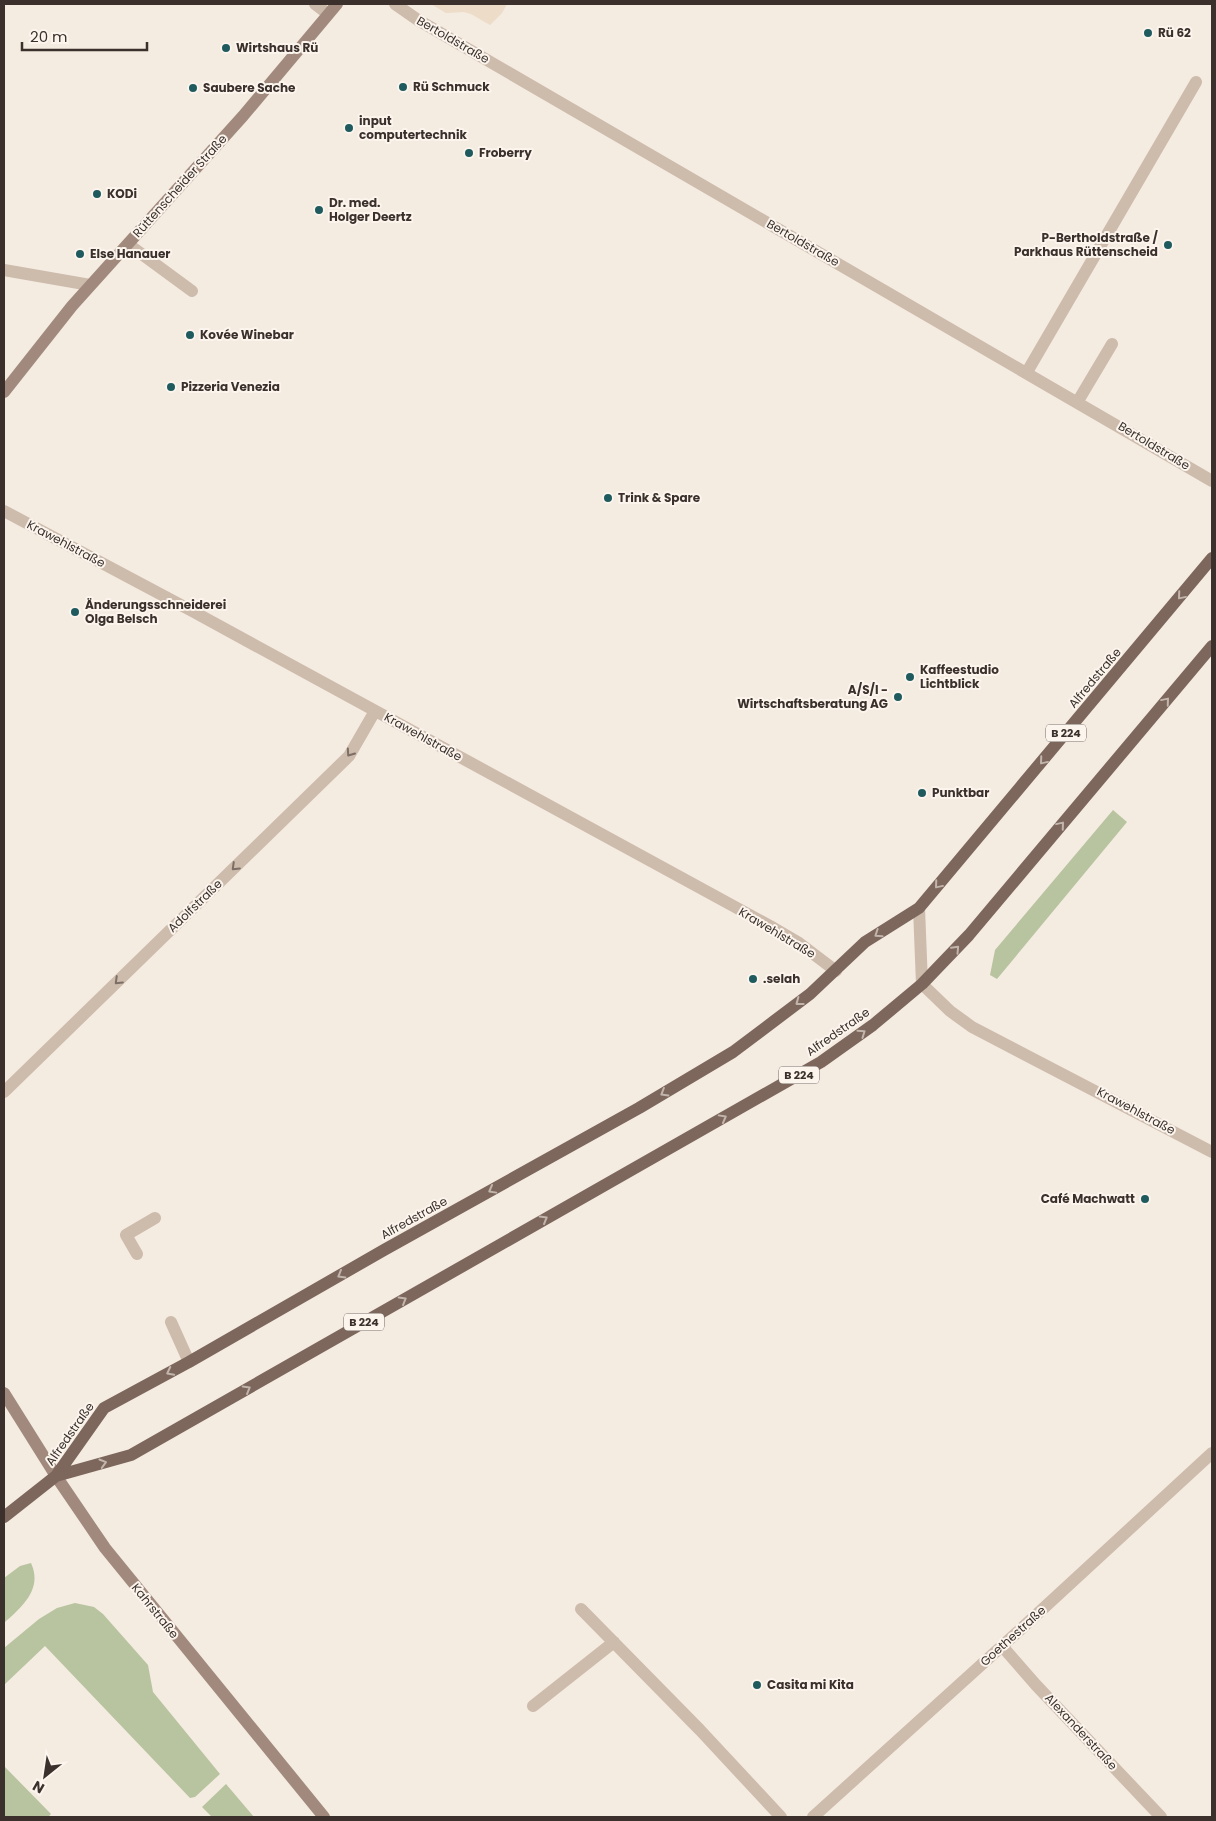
<svg xmlns="http://www.w3.org/2000/svg" width="1216" height="1821" font-family="Poppins,sans-serif">
<rect width="100%" height="100%" fill="#f4ebe1"/>
<!-- green -->
<path fill="#b8c4a0" d="M1113 810 1127 822 997 979 990 975 995 950Z
M31 1563C43 1589 22 1607 4 1623V1578L20 1566Z
M75 1603 94 1607 103 1614 148 1665 153 1692 220 1774 195 1797 190 1798 45 1646 4 1685V1648L39 1619 57 1608Z
M4 1766 51 1814 48 1817H4Z
M226 1784 254 1817H212L202 1807Z"/>
<!-- plaza -->
<path fill="#ecdcc8" d="M431 4H507L502 13 490 25 471 14 464 12 446 13Z"/>
<g fill="none" stroke-linecap="round" stroke-linejoin="round">
<!-- lane -->
<path stroke="#cdbbac" stroke-width="12" d="M128 244 192 291
M1027 372 1196 82
M1078 401 1112 344
M137 1254 126 1235 155 1218
M171 1322 189 1362
M581 1609 700 1730 781 1817
M533 1706 614 1642"/>
<!-- street -->
<path stroke="#cdbbac" stroke-width="12" d="M315 4 328 14
M395 4 418 20 1212 481
M4 270 90 285
M4 511 194 612 770 926 799 943 836 971
M919 908 922 984 950 1011 972 1027 1212 1152
M4 1092 349 756 375 711
M1002 1646 1036 1685 1161 1817
M813 1817 1022 1628 1212 1453"/>
<!-- secondary -->
<path stroke="#a18a7d" stroke-width="12" d="M4 392 72 306 243 116 337 4
M4 1393 56 1476 105 1548 324 1817"/>
<!-- primary -->
<path stroke="#7d675c" stroke-width="12" d="M56 1476 131 1455 821 1062 873 1025 922 984 969 935 1212 646
M4 1517 56 1476 104 1408 189 1362 384 1250 639 1108 733 1052 810 994 865 942 919 908 1212 558"/>
</g>
<!-- one-way arrows -->
<defs><path id="oneway-chevron" d="M-2-3.5L2.5 0L-2 3.5" fill="none" stroke-width="1.6" stroke-linecap="round" stroke-linejoin="round" transform="scale(1.25)"/></defs>
<g stroke="#c2b5ac">
<use href="#oneway-chevron" transform="translate(1181 596) rotate(130)"/>
<use href="#oneway-chevron" transform="translate(1166 701) rotate(-50)"/>
<use href="#oneway-chevron" transform="translate(1043 761) rotate(130)"/>
<use href="#oneway-chevron" transform="translate(1061 825) rotate(-50)"/>
<use href="#oneway-chevron" transform="translate(938 885) rotate(130)"/>
<use href="#oneway-chevron" transform="translate(878 934) rotate(146)"/>
<use href="#oneway-chevron" transform="translate(956 949) rotate(-47)"/>
<use href="#oneway-chevron" transform="translate(799 1002) rotate(143)"/>
<use href="#oneway-chevron" transform="translate(862 1033) rotate(-35)"/>
<use href="#oneway-chevron" transform="translate(664 1093) rotate(149)"/>
<use href="#oneway-chevron" transform="translate(723 1118) rotate(-29)"/>
<use href="#oneway-chevron" transform="translate(492 1190) rotate(151)"/>
<use href="#oneway-chevron" transform="translate(544 1219) rotate(-30)"/>
<use href="#oneway-chevron" transform="translate(341 1275) rotate(150)"/>
<use href="#oneway-chevron" transform="translate(403 1300) rotate(-30)"/>
<use href="#oneway-chevron" transform="translate(170 1372) rotate(153)"/>
<use href="#oneway-chevron" transform="translate(247 1389) rotate(-30)"/>
<use href="#oneway-chevron" transform="translate(103 1463) rotate(-16)"/>
</g>
<g stroke="#7d6f65">
<use href="#oneway-chevron" transform="translate(350 753) rotate(125)"/>
<use href="#oneway-chevron" transform="translate(235 867) rotate(136)"/>
<use href="#oneway-chevron" transform="translate(118 981) rotate(136)"/>
</g>
<!-- markers -->
<g fill="#1f5a5e" stroke="#fbf5ee" stroke-width="2">
<circle cx="1148" cy="33" r="5"/>
<circle cx="226" cy="48" r="5"/>
<circle cx="403" cy="87" r="5"/>
<circle cx="193" cy="88" r="5"/>
<circle cx="349" cy="128" r="5"/>
<circle cx="469" cy="153" r="5"/>
<circle cx="97" cy="194" r="5"/>
<circle cx="319" cy="210" r="5"/>
<circle cx="1168" cy="245" r="5"/>
<circle cx="80" cy="254" r="5"/>
<circle cx="190" cy="335" r="5"/>
<circle cx="171" cy="387" r="5"/>
<circle cx="608" cy="498" r="5"/>
<circle cx="75" cy="612" r="5"/>
<circle cx="910" cy="677" r="5"/>
<circle cx="898" cy="697" r="5"/>
<circle cx="922" cy="793" r="5"/>
<circle cx="753" cy="979" r="5"/>
<circle cx="1145" cy="1199" r="5"/>
<circle cx="757" cy="1685" r="5"/>
</g>
<g text-anchor="middle" stroke-width="4" stroke-linejoin="round" paint-order="stroke">
<!-- shield labels -->
<g fill="#fbf5ee" stroke="#756b66" stroke-width="1">
<rect x="1046" y="724.5" width="40" height="17" rx="4"/>
<rect x="779" y="1066.5" width="40" height="17" rx="4"/>
<rect x="344" y="1313.5" width="40" height="17" rx="4"/>
</g>
<g font-size="11" font-weight="bold" fill="#3b302b">
<text x="1066" y="737">B 224</text>
<text x="799" y="1079">B 224</text>
<text x="364" y="1326">B 224</text>
</g>
<!-- poi labels -->
<g font-size="12" font-weight="bold" fill="#3b302b" stroke="#fbf5ee" text-anchor="start">
<text x="1158" y="37">Rü 62</text>
<text x="236" y="52">Wirtshaus Rü</text>
<text x="413" y="91">Rü Schmuck</text>
<text x="203" y="92">Saubere Sache</text>
<text x="359" y="125">input<tspan x="359" dy="14">computertechnik</tspan></text>
<text x="479" y="157">Froberry</text>
<text x="107" y="198">KODi</text>
<text x="329" y="207">Dr. med.<tspan x="329" dy="14">Holger Deertz</tspan></text>
<text x="1158" y="242" text-anchor="end">P-Bertholdstraße /<tspan x="1158" dy="14">Parkhaus Rüttenscheid</tspan></text>
<text x="90" y="258">Else Hanauer</text>
<text x="200" y="339">Kovée Winebar</text>
<text x="181" y="391">Pizzeria Venezia</text>
<text x="618" y="502">Trink &amp; Spare</text>
<text x="85" y="609">Änderungsschneiderei<tspan x="85" dy="14">Olga Belsch</tspan></text>
<text x="920" y="674">Kaffeestudio<tspan x="920" dy="14">Lichtblick</tspan></text>
<text x="888" y="694" text-anchor="end">A/S/I -<tspan x="888" dy="14">Wirtschaftsberatung AG</tspan></text>
<text x="932" y="797">Punktbar</text>
<text x="763" y="983">.selah</text>
<text x="1135" y="1203" text-anchor="end">Café Machwatt</text>
<text x="767" y="1689">Casita mi Kita</text>
</g>
<!-- street labels -->
<g font-size="12" fill="#3b302b" stroke="#fbf5ee">
<text transform="translate(453 40) rotate(30)" y="4">Bertoldstraße</text>
<text transform="translate(180 186) rotate(-48)" y="4">Rüttenscheider Straße</text>
<text transform="translate(803 243) rotate(30)" y="4">Bertoldstraße</text>
<text transform="translate(1154 446) rotate(31)" y="4">Bertoldstraße</text>
<text transform="translate(66 544) rotate(28)" y="4">Krawehlstraße</text>
<text transform="translate(1095 678) rotate(-50)" y="4">Alfredstraße</text>
<text transform="translate(423 737) rotate(29)" y="4">Krawehlstraße</text>
<text transform="translate(195 906) rotate(-44)" y="4">Adolfstraße</text>
<text transform="translate(777 933) rotate(31)" y="4">Krawehlstraße</text>
<text transform="translate(838 1032) rotate(-35)" y="4">Alfredstraße</text>
<text transform="translate(1136 1111) rotate(28)" y="4">Krawehlstraße</text>
<text transform="translate(414 1218) rotate(-29)" y="4">Alfredstraße</text>
<text transform="translate(70 1434) rotate(-55)" y="4">Alfredstraße</text>
<text transform="translate(155 1611) rotate(51)" y="4">Kahrstraße</text>
<text transform="translate(1013 1636) rotate(-42)" y="4">Goethestraße</text>
<text transform="translate(1081 1732) rotate(47)" y="4">Alexanderstraße</text>
</g>
</g>
<!-- border -->
<rect width="1216" height="1821" fill="none" stroke="#3b302b" stroke-width="10"/>
<!-- north arrow -->
<g transform="translate(45 1776) rotate(210)" stroke="#fbf5ee" stroke-width="4" paint-order="stroke">
<path d="M0-4L9 19L0 12L-9 19Z" fill="#3b302b"/>
<text y="-8" font-size="14" font-weight="bold" text-anchor="middle" fill="#3b302b">N</text>
</g>
<!-- scale -->
<path d="M22 42v8h125v-8" fill="none" stroke="#3b302b" stroke-width="2.5"/>
<text x="30" y="42" font-size="15" fill="#3b302b" stroke="#fbf5ee" stroke-width="4" paint-order="stroke">20 m</text>
</svg>
